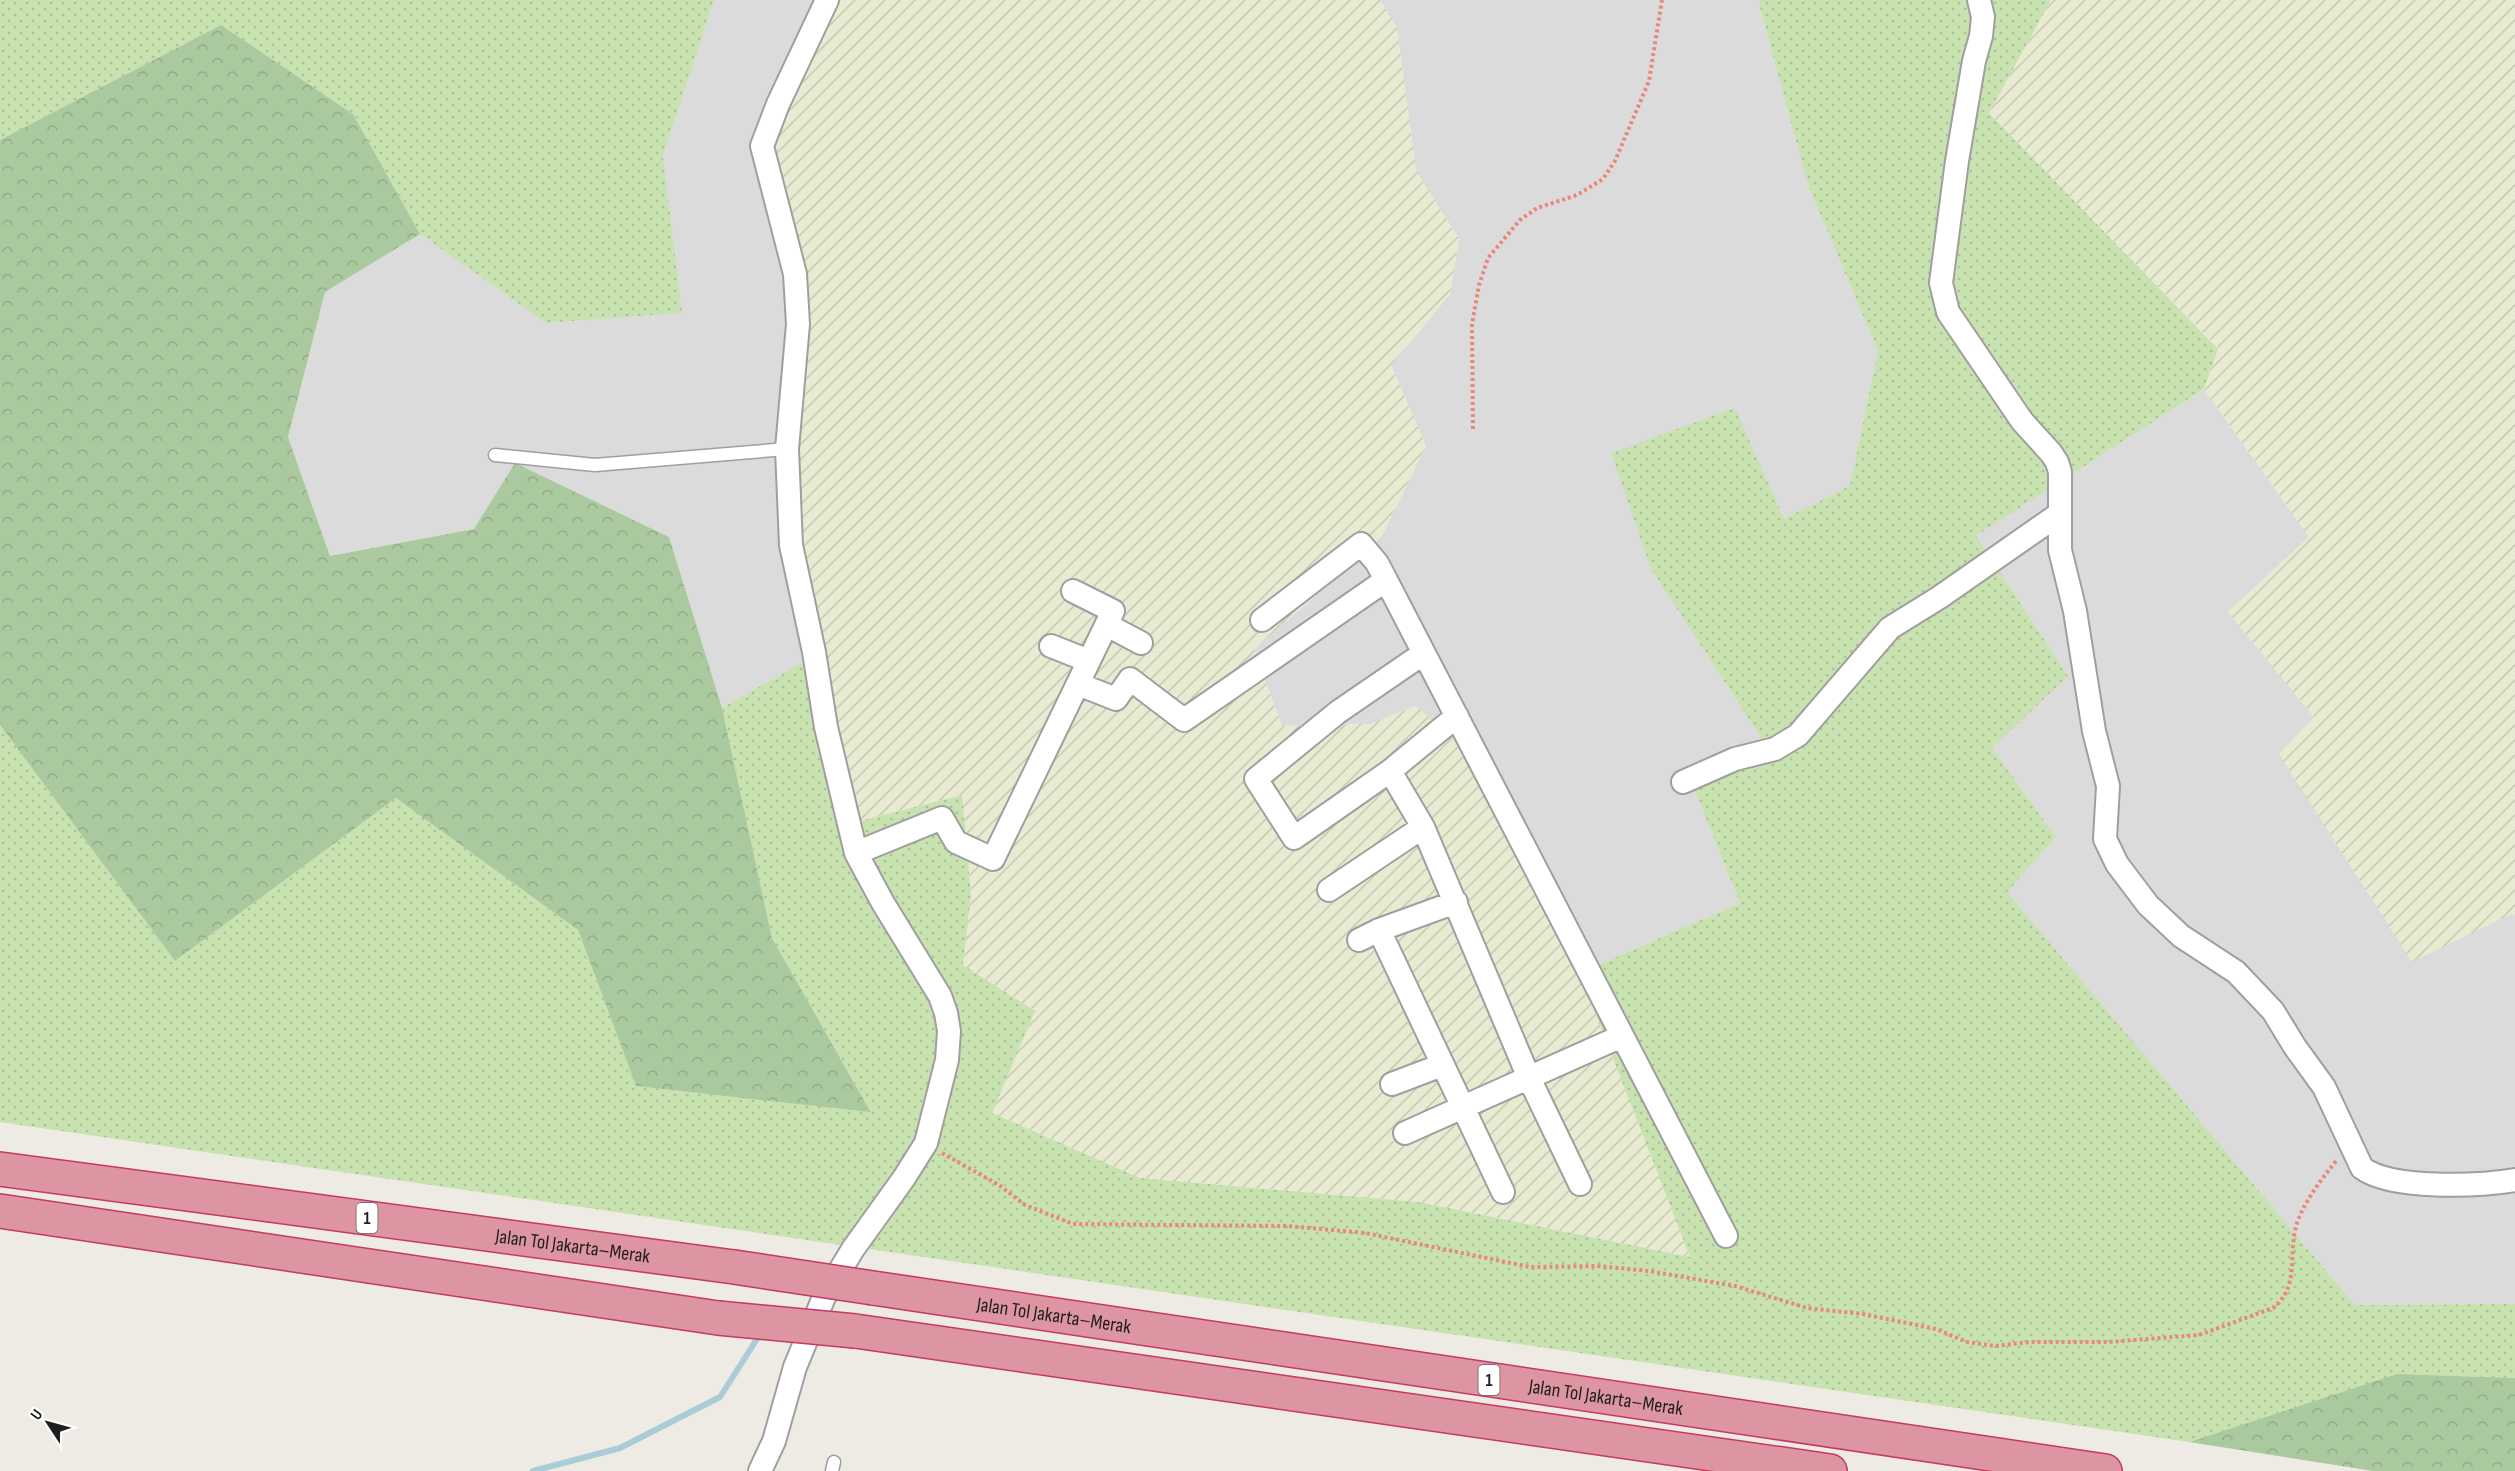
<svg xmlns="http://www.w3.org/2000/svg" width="2515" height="1471" font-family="'Sofia Sans Condensed',sans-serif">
<defs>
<pattern id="farmland-furrows" width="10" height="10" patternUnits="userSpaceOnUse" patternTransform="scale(1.5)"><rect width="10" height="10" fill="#e8ebd2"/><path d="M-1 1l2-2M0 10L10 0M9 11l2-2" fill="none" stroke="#c7c9b4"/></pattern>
<pattern id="grass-dots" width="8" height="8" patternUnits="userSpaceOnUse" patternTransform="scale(1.5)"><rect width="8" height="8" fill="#c8e2b0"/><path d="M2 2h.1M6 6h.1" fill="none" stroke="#abc197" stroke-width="1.8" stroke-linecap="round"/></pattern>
<pattern id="forest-crowns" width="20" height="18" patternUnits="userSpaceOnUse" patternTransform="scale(1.5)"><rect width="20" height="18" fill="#aac99e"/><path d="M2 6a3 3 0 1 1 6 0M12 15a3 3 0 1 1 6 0" fill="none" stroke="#92ac88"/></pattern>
</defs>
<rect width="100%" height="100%" fill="#eeebe5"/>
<!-- residential -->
<path fill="#dcdbdb" d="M714 0H827L807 323 808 659 722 708 669 537 515 464 474 529 330 556 288 437 325 292 420 234 546 323 681 313 663 156Z
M1380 0H1758L1808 185 1878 351 1850 487 1784 519 1651 569 1767 747 1695 791 1740 903 1580 973 1416 706 1370 724 1282 726 1254 649 1380 540 1426 446 1391 365 1450 294 1459 239 1416 171 1397 29Z
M2204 389 2309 537 2228 612 2315 718 2280 754 2515 915V1304L2355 1305 2006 892 2056 837 1992 748 1976 536Z"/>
<!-- farmland -->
<path fill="url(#farmland-furrows)" d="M827 0H1380L1397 28 1416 171 1459 239 1450 294 1391 365 1426 446 1380 540 1254 649 1282 726 1370 724 1416 706 1509 789 1690 1257 1418 1202 1140 1178 992 1113 1035 1011 963 965 971 895 962 795 839 826 792 484 807 323 756 146Z
M2051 0H2515V915L2513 913 2412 962 2279 754 2314 717 2228 612 2309 537 2204 389 2218 348 1989 113Z"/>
<!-- grass -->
<path fill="url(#grass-dots)" d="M0 0H714L663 156 682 313 546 323 420 234 353 114 221 25 0 140Z
M1758 0H2051L1989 113 2218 349 2204 389 1976 536 2068 676 1992 748 2056 837 2007 892 2355 1305 2515 1304V1378L2397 1374 2189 1442 0 1122V725L175 961 396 798 578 930 636 1086 871 1111 772 938 722 708 808 659 840 826 962 795 971 895 963 965 1035 1011 992 1113 1140 1178 1418 1202 1690 1257 1580 973 1740 903 1695 791 1767 747 1651 569 1611 453 1735 408 1784 519 1850 486 1878 351 1808 185Z"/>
<!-- forest -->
<path fill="url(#forest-crowns)" d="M221 25 353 114 420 234 325 292 288 437 330 556 474 529 515 463 669 537 722 708 772 938 871 1112 636 1086 578 930 396 798 175 961 0 725V140Z
M2397 1374 2515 1378V1471H2373L2189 1442Z"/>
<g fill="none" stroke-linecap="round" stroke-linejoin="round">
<!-- stream -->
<path stroke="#aaccd7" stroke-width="6" d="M533 1471 620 1448 720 1397 762 1331"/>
<!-- lane casing -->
<g stroke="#9f9f9f" stroke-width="15">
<path id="lane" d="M495 455 595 465 787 449
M832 1471 834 1462"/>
</g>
<!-- street casing -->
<g stroke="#9f9f9f" stroke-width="26">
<path id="street" d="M1979 0 1983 17 1981 36 1974 61 1957 161 1941 283 1948 312 2022 421 2051 453 2057 462 2060 472V550L2075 611 2094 731 2108 786 2105 839 2117 864 2148 905 2181 936 2236 972 2273 1011 2295 1047 2324 1087 2362 1168C2392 1190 2478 1186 2515 1180
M1386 580 1726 1236
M1107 625 1141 643
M1051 646 1089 661
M1424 653 1338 712 1256 779 1294 838 1390 771 1457 716
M1078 684 1116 699 1130 679 1184 720 1386 580 1377 563 1361 544 1262 620
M1390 771 1423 827 1529 1078 1580 1184
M1683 782 1735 759 1775 749 1798 735 1890 628 1940 597 2059 514
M856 853 942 818 956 842 993 859 1113 611 1073 591
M1329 890 1423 827
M1379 930 1503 1192
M1359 940 1379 930 1456 902
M1392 1084 1442 1065
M1405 1133 1622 1036
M760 1471 774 1441 795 1367 824 1297 853 1249 904 1178 926 1143 947 1060 949 1031 946 1013 940 996 883 903 856 853 826 727 814 652 791 545 787 449 798 324 795 274 762 146 778 104 827 0"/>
</g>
<!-- highway casing -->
<g stroke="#c63866" stroke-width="36">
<g id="highway">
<path id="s1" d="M0 1169 734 1267"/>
<path d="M0 1211 718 1318"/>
<path id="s2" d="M873 1288 2105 1471"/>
<path d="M855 1331 1830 1471"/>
</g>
</g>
<!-- path -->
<path stroke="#ea877a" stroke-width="4" stroke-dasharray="3 3" stroke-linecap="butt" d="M1473 429 1472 324 1479 285 1488 258 1520 220 1537 208 1577 195 1603 179 1615 161 1649 81 1662 0
M942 1153 999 1185 1025 1205 1073 1224 1288 1226 1365 1233 1530 1267 1597 1266 1649 1271 1735 1286 1807 1308 1863 1314 1936 1329 1967 1342 1995 1346 2030 1342H2108L2199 1335 2273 1308C2302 1285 2286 1252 2298 1220 2307 1198 2321 1180 2336 1161"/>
<!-- lane -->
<use href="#lane" stroke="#fff" stroke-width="12"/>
<!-- street -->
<use href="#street" stroke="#fff" stroke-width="22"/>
<!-- highway -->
<use href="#highway" stroke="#dd95a1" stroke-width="33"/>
<!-- highway-bridge casing -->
<g stroke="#c63866" stroke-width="36" stroke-linecap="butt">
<path id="highway-bridge" d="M734 1267 873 1288
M718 1318 855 1331"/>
</g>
<!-- highway-bridge -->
<use href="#highway-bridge" stroke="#dd95a1" stroke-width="33"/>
</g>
<g text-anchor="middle" stroke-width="6" stroke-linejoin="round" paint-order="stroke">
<!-- shield labels -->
<g fill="#fff" stroke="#626262" stroke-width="1.5">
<rect x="356.5" y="1203" width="21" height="30" rx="4.5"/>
<rect x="1478.5" y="1365" width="21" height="30" rx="4.5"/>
</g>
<g font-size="18" font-weight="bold" fill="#1e1e1e">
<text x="367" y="1224">1</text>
<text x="1489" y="1386">1</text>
</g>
<!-- street labels -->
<g font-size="20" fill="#1e1e1e" stroke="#fff">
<text dy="7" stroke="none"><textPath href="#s1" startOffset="578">Jalan Tol Jakarta–Merak</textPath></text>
<text dy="7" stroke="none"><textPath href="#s2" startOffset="183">Jalan Tol Jakarta–Merak</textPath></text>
<text dy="7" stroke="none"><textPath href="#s2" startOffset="741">Jalan Tol Jakarta–Merak</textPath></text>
</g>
</g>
<!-- north arrow -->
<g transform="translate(48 1423) rotate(306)" stroke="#ffffff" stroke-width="4.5" paint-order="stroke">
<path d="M0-4.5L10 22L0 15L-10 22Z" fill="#1e1e1e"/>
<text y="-9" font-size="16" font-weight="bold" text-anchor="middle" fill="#1e1e1e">U</text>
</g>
</svg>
